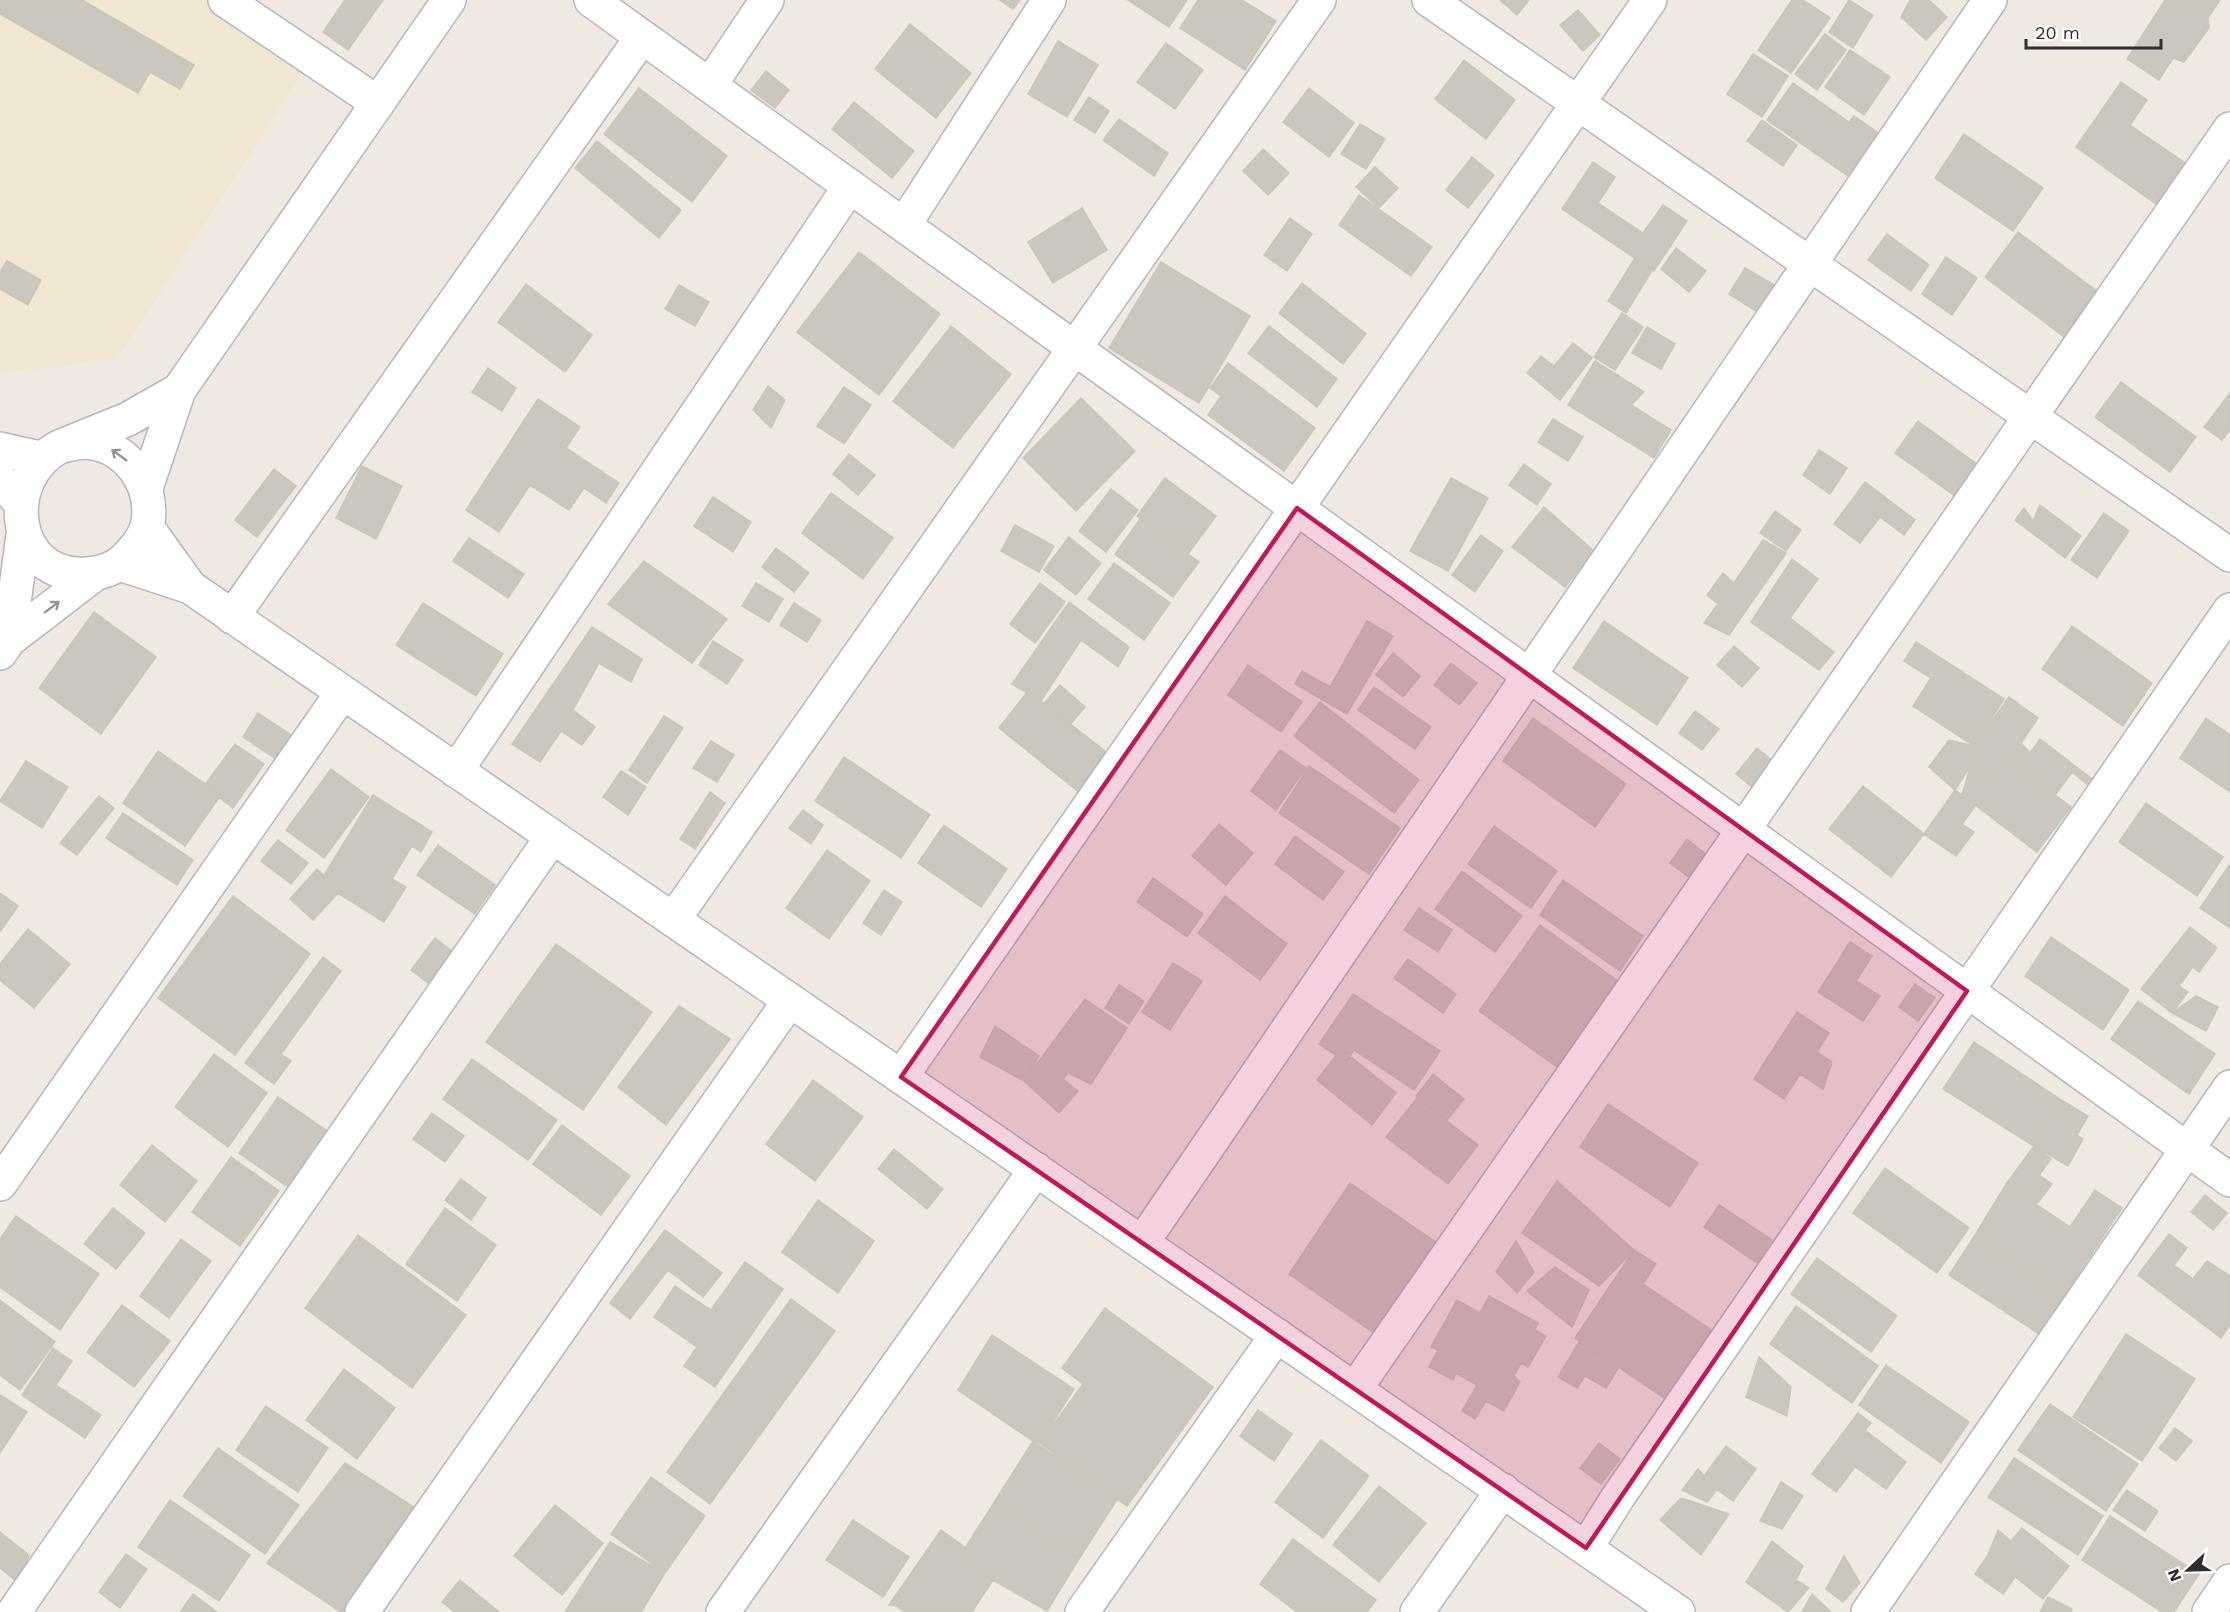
<svg xmlns="http://www.w3.org/2000/svg" width="2230" height="1612" font-family="'Work Sans',sans-serif">
<rect width="100%" height="100%" fill="#efe9e1"/>
<!-- education -->
<path fill="#f0e6d1" d="M0 0H210L310 61 117 359 0 373Z"/>
<!-- building -->
<path fill="#cbc7bf" stroke="#cbc5ba" stroke-width="1.5" d="M0 0H82L194 65 180 89 150 72 138 93 0 14Z
M345 0H383L348 50 323 32Z
M1000 0H1020L1013 9Z
M1128 0H1187L1169 27Z
M1198 0H1242L1276 21 1245 70 1180 28Z
M1500 0H1529L1517 15Z
M1792 0H1803L1830 18 1791 73 1758 50Z
M1849 0 1873 15 1853 48 1829 32Z
M1910 0H1929L1947 17 1926 40 1901 17Z
M2165 0H2220L2208 18 2209 28 2184 62 2173 58 2159 80 2127 59Z
M1578 10 1600 35 1583 51 1560 25Z
M910 24 971 73 936 118 875 69Z
M1825 34 1846 50 1817 90 1795 74Z
M1058 41 1098 65 1067 117 1028 94Z
M1166 43 1203 70 1175 109 1137 82Z
M1850 50 1890 77 1864 115 1825 87Z
M1753 54 1788 76 1762 117 1727 94Z
M1464 60 1515 100 1486 139 1435 99Z
M766 71 789 90 775 108 751 90Z
M2121 82 2147 100 2130 125 2188 165 2160 207 2076 147Z
M1793 83 1849 122 1854 116 1884 137 1854 180 1767 120Z
M639 88 727 156 692 202 604 134Z
M1309 88 1354 123 1329 157 1283 122Z
M1089 97 1109 111 1095 133 1074 120Z
M854 102 914 151 892 178 832 129Z
M1119 119 1168 153 1154 176 1103 140Z
M1762 120 1797 145 1783 166 1747 141Z
M1360 124 1385 139 1366 169 1341 154Z
M1964 134 2043 188 2013 231 1935 178Z
M597 141 681 210 659 238 575 168Z
M1263 149 1289 173 1268 195 1243 171Z
M1472 157 1494 175 1468 208 1446 190Z
M1593 162 1615 177 1598 203 1643 233 1663 205 1687 221 1654 271 1562 209Z
M1375 167 1398 188 1379 208 1356 187Z
M1359 195 1432 247 1411 276 1339 225Z
M1082 208 1107 250 1053 283 1028 242Z
M1290 218 1312 234 1287 271 1264 255Z
M2018 232 2102 295 2068 340 1985 277Z
M1887 234 1929 265 1911 291 1868 260Z
M1676 248 1706 271 1689 292 1661 269Z
M859 252 940 314 879 395 797 332Z
M1946 257 1977 278 1952 315 1922 294Z
M1635 258 1653 269 1626 313 1608 301Z
M7 261 41 280 28 305 0 289V272Z
M1161 262 1250 316 1199 403 1109 348Z
M1745 268 1776 286 1759 313 1729 294Z
M1302 283 1366 334 1343 364 1279 313Z
M526 284 592 335 565 372 498 322Z
M679 285 709 302 695 326 665 309Z
M1622 313 1643 327 1615 370 1594 357Z
M951 326 1011 374 953 448 893 401Z
M1269 326 1337 379 1317 407 1248 353Z
M1647 327 1675 344 1661 369 1632 353Z
M1573 343 1592 358 1560 400 1527 373 1541 356 1554 366Z
M1595 361 1644 392 1631 405 1671 430 1654 458 1568 405Z
M1228 363 1315 428 1284 471 1208 415 1221 396 1210 388Z
M488 368 516 388 502 411 472 392Z
M2121 382 2196 437 2170 472 2095 417Z
M768 386 785 400 771 428 753 410Z
M844 387 871 405 844 444 817 426Z
M2230 393V430L2222 440 2204 427Z
M1081 398 1135 451 1076 511 1023 458Z
M538 399 580 427 566 448 619 483 606 503 584 488 569 510 530 485 499 532 466 510Z
M1553 419 1583 437 1568 461 1538 442Z
M1918 421 1978 465 1955 496 1895 453Z
M1819 450 1847 468 1830 494 1803 475Z
M849 454 875 475 858 495 833 474Z
M1524 464 1551 484 1537 505 1509 485Z
M362 466 402 486 376 539 336 518Z
M274 469 296 486 257 537 235 520Z
M1165 478 1216 516 1188 554 1137 516Z
M1451 478 1488 498 1448 571 1410 551Z
M1865 482 1915 520 1904 535 1880 517 1860 543 1834 524Z
M1111 489 1138 510 1106 552 1079 531Z
M831 493 893 538 863 579 802 533Z
M713 497 751 522 733 552 694 526Z
M2040 505 2081 536 2065 558 2015 520 2024 508 2033 521Z
M1544 507 1594 551 1565 587 1512 547Z
M1775 511 1801 530 1786 551 1760 533Z
M2104 513 2129 531 2097 578 2071 560Z
M1140 519 1199 562 1173 597 1115 554Z
M1015 525 1054 546 1039 572 1001 551Z
M1481 535 1503 551 1475 592 1452 575Z
M1069 537 1101 563 1076 595 1044 570Z
M469 538 524 574 508 598 453 561Z
M1763 540 1786 553 1729 635 1704 623 1718 604 1707 595 1723 573 1734 583Z
M776 548 809 573 794 592 762 567Z
M1792 559 1818 579 1790 618 1834 652 1819 670 1751 622Z
M644 561 727 619 692 663 608 604Z
M1114 563 1170 603 1144 640 1088 599Z
M756 583 783 599 769 622 742 606Z
M1040 583 1065 602 1035 643 1010 624Z
M1069 602 1129 647 1118 667 1081 640 1041 701 1012 684Z
M423 603 503 654 476 696 396 645Z
M794 603 821 620 807 642 780 625Z
M94 612 156 657 101 734 39 688Z
M1367 621 1393 636 1347 714 1295 684 1302 671 1330 687Z
M1604 621 1688 678 1657 725 1573 668Z
M2072 626 2152 683 2123 726 2042 669Z
M592 627 642 659 631 682 599 663 573 710 595 727 582 745 561 731 540 762 512 744Z
M713 641 743 660 727 684 699 665Z
M1916 642 2004 699 1974 746 1913 706 1931 678 1904 661Z
M1734 646 1759 668 1742 687 1717 665Z
M1393 653 1420 676 1403 697 1376 675Z
M1451 663 1477 683 1459 705 1434 685Z
M1248 665 1302 702 1281 732 1228 695Z
M1060 685 1085 707 1068 727 1043 705Z
M1374 687 1431 727 1415 749 1358 710Z
M1028 691 1110 755 1080 793 999 728Z
M2009 697 2038 718 2021 743 2030 753 2040 739 2092 779 2088 785 2072 772 2055 795 2008 760 1992 781 1971 765 1955 790 1929 767 1949 740 1974 746Z
M1320 702 1419 780 1394 813 1294 736Z
M1695 711 1719 729 1702 750 1679 733Z
M258 713 291 735 276 759 243 737Z
M664 716 683 728 647 783 629 770Z
M1533 718 1626 784 1595 827 1503 761Z
M2206 718 2230 735V792L2180 758Z
M711 741 734 755 717 782 693 768Z
M235 744 264 764 233 808 204 786Z
M1757 748 1779 766 1758 792 1736 774Z
M1280 750 1306 768 1276 810 1251 791Z
M158 751 221 795 185 846 123 803Z
M844 757 930 815 901 858 815 801Z
M2008 760 2071 807 2037 852 1962 795 1971 765 1992 781Z
M26 761 68 787 42 828 0 801Z
M1309 766 1400 828 1369 874 1279 813Z
M331 769 369 797 324 858 286 830Z
M621 771 646 787 628 815 603 797Z
M1863 786 1924 834 1891 877 1829 829Z
M1955 790 1976 805 1962 824 1974 832 1956 856 1924 834Z
M710 792 725 803 695 849 680 839Z
M373 795 432 832 421 852 412 846 392 879 406 887 384 922 320 882Z
M99 796 114 808 77 855 60 843Z
M2146 803 2223 857 2197 896 2119 842Z
M803 810 823 825 811 844 789 828Z
M123 813 193 860 177 885 106 838Z
M1219 824 1253 853 1226 885 1192 856Z
M944 825 1007 869 981 907 918 863Z
M1494 826 1557 871 1531 908 1468 864Z
M1295 836 1344 872 1323 900 1275 864Z
M1687 839 1711 858 1694 881 1670 863Z
M278 840 308 863 291 884 261 861Z
M438 845 495 885 475 914 417 875Z
M827 850 870 881 829 939 786 908Z
M2230 864V928L2200 908Z
M317 869 340 891 313 920 290 899Z
M1462 871 1522 916 1495 952 1435 909Z
M1153 878 1203 914 1187 937 1137 902Z
M1563 880 1643 936 1620 971 1540 915Z
M884 890 902 902 881 935 863 923Z
M0 893 18 906 0 932Z
M233 896 310 954 235 1055 158 998Z
M1225 896 1287 944 1260 980 1198 933Z
M1419 908 1452 930 1438 952 1404 930Z
M1540 925 1622 984 1561 1070 1479 1011Z
M2190 927 2217 948 2199 972 2172 950Z
M28 929 70 964 34 1008 0 980V964Z
M2051 937 2129 990 2103 1030 2025 976Z
M435 938 452 951 428 983 411 970Z
M1850 942 1872 956 1856 981 1880 996 1863 1021 1818 992Z
M556 944 652 1012 583 1110 486 1042Z
M2172 950 2192 968 2179 986 2188 992 2172 1013 2141 989Z
M323 957 341 971 281 1054 291 1061 274 1084 245 1063Z
M1408 959 1456 994 1443 1013 1394 978Z
M1173 963 1202 981 1170 1030 1142 1012Z
M1915 984 1935 998 1918 1021 1899 1007Z
M1119 985 1144 1001 1129 1024 1105 1008Z
M1353 994 1440 1051 1414 1090 1354 1050 1346 1062 1319 1044Z
M2196 996 2218 1007 2206 1031 2172 1013Z
M1085 999 1127 1028 1091 1084 1068 1073 1063 1079 1078 1091 1059 1113 1024 1081Z
M2138 1001 2215 1054 2189 1094 2111 1039Z
M679 1006 730 1039 666 1125 618 1087Z
M1797 1012 1829 1033 1817 1052 1832 1062 1823 1089 1800 1074 1784 1099 1754 1079Z
M995 1026 1039 1056 1024 1081 980 1057Z
M1974 1042 2061 1100 2034 1146 1943 1089Z
M1341 1049 1396 1093 1372 1125 1317 1080Z
M214 1054 267 1093 228 1147 175 1107Z
M472 1059 557 1120 528 1160 443 1099Z
M1433 1074 1464 1099 1447 1120 1416 1096Z
M813 1080 863 1117 815 1181 766 1144Z
M278 1097 327 1131 288 1187 239 1153Z
M1417 1098 1478 1145 1448 1184 1386 1137Z
M2061 1100 2088 1116 2077 1135 2083 1139 2068 1166 2034 1146Z
M1608 1104 1698 1163 1670 1207 1580 1147Z
M432 1113 464 1136 445 1162 413 1139Z
M562 1125 630 1176 601 1215 533 1164Z
M152 1145 197 1181 165 1222 120 1185Z
M2034 1146 2051 1159 2039 1175 2052 1184 2037 1204 2006 1184Z
M894 1149 943 1189 927 1209 878 1169Z
M231 1157 279 1191 240 1246 192 1212Z
M1885 1168 1969 1228 1937 1273 1853 1213Z
M461 1179 486 1198 471 1220 445 1200Z
M1557 1181 1634 1250 1599 1286 1522 1233Z
M1350 1183 1440 1245 1378 1336 1289 1274Z
M2006 1184 2070 1227 2095 1190 2122 1208 2065 1294 1975 1235Z
M2205 1195 2227 1213 2213 1230 2191 1212Z
M818 1200 874 1241 838 1293 782 1252Z
M1719 1205 1772 1240 1757 1263 1704 1227Z
M113 1208 145 1233 116 1269 84 1244Z
M445 1208 496 1245 457 1301 406 1264Z
M16 1216 99 1274 60 1330 0 1287V1239Z
M665 1230 722 1273 703 1297 668 1270 630 1319 610 1303Z
M2169 1234 2187 1248 2174 1265 2193 1279 2207 1261 2230 1276V1325L2221 1338 2138 1275Z
M358 1235 466 1315 412 1388 305 1308Z
M1975 1235 2065 1294 2039 1334 1949 1275Z
M181 1239 211 1261 169 1318 140 1296Z
M1516 1241 1534 1272 1517 1293 1496 1272Z
M1634 1250 1656 1264 1643 1284 1713 1331 1667 1400 1575 1338Z
M1817 1258 1897 1316 1871 1352 1791 1294Z
M745 1262 783 1289 715 1387 684 1366 697 1347 654 1317 675 1286 711 1310Z
M1555 1267 1589 1290 1572 1327 1527 1291Z
M1489 1296 1538 1323 1535 1330 1546 1336 1528 1367 1521 1363 1514 1376 1520 1382 1504 1411 1486 1401 1475 1419 1462 1411 1477 1385 1456 1373 1453 1380 1429 1367 1438 1350 1431 1347 1457 1300 1480 1313Z
M791 1299 835 1331 710 1504 667 1472Z
M0 1300 55 1342 20 1390 0 1375Z
M122 1305 170 1341 134 1387 87 1352Z
M1796 1306 1878 1366 1852 1403 1770 1344Z
M1105 1308 1213 1387 1127 1506 1040 1443 1083 1384 1062 1368Z
M2126 1334 2195 1379 2142 1461 2073 1417Z
M992 1335 1074 1389 1040 1443 1033 1441 958 1390Z
M1579 1342 1619 1367 1606 1388 1585 1376 1577 1388 1558 1377Z
M53 1348 72 1361 56 1385 101 1415 85 1438 22 1395Z
M1759 1357 1791 1387 1787 1416 1746 1397Z
M1886 1365 1969 1422 1941 1463 1859 1405Z
M344 1369 395 1408 357 1459 306 1420Z
M0 1395 27 1412 0 1453Z
M2050 1404 2138 1464 2106 1511 2018 1450Z
M266 1406 328 1448 298 1492 236 1450Z
M1258 1410 1292 1434 1274 1461 1240 1436Z
M1858 1413 1871 1423 1865 1430 1906 1462 1886 1489 1855 1467 1836 1492 1812 1474Z
M2175 1428 2192 1441 2176 1461 2159 1448Z
M1321 1440 1369 1476 1323 1538 1275 1502Z
M1033 1441 1118 1498 1079 1559 993 1504Z
M1599 1443 1620 1459 1601 1484 1580 1468Z
M1726 1446 1756 1469 1733 1501 1702 1479Z
M218 1448 299 1505 265 1554 183 1496Z
M2014 1458 2103 1516 2078 1555 1988 1497Z
M345 1463 420 1511 345 1612H341L267 1563Z
M1698 1469 1717 1490 1707 1502 1682 1490Z
M651 1477 705 1516 665 1573 611 1534Z
M1781 1482 1803 1496 1782 1529 1760 1521Z
M1379 1486 1426 1523 1379 1582 1333 1545Z
M2127 1490 2158 1511 2145 1531 2113 1510Z
M1681 1498 1729 1514 1701 1555 1660 1520Z
M170 1500 250 1555 219 1601 138 1547Z
M993 1504 1079 1559 1047 1611 993 1580 960 1556Z
M555 1505 603 1543 562 1595 514 1556Z
M2110 1516 2199 1574 2174 1612H2162L2082 1560Z
M853 1520 909 1557 883 1597 826 1560Z
M2022 1528 2069 1566 2043 1599 1988 1555 1998 1530 2011 1541Z
M941 1530 966 1548 960 1556 993 1580 972 1612H905L896 1606 889 1605Z
M0 1532 29 1555 19 1583 0 1568Z
M1293 1539 1376 1600 1367 1612H1297L1260 1584Z
M1772 1541 1803 1566 1796 1580 1809 1588 1788 1612 1746 1582Z
M610 1542 665 1573 641 1612H565Z
M126 1554 147 1569 120 1608 99 1592Z
M1988 1555 2016 1576 2003 1594 1975 1574Z
M1844 1556 1860 1583 1843 1602 1826 1589Z
M460 1580 499 1612H455L442 1602Z
M193 1594 217 1612H180Z
M1812 1594 1831 1612H1802Z
M2048 1597 2072 1609 2071 1612H2040Z"/>
<g fill="none" stroke-linecap="round" stroke-linejoin="round">
<!-- street casing -->
<g stroke="#b4b7c1" stroke-width="36">
<path id="street" d="M225 0 378 103
M591 0 2230 1180
M1429 0 2230 555
M710 85 767 0
M904 225 1049 0
M0 449 40 458
M0 479 17 499
M147 527 190 587
M120 564 190 587 1678 1612
M232 617 642 37
M456 771 850 186
M673 920 1319 0
M901 1077 1650 0
M0 1184 342 693
M1142 1243 1990 0
M1355 1389 2230 129
M1586 1548 1618 1497 2230 610
M14 1612 552 837
M362 1612 790 1000
M723 1612 1036 1169
M1082 1612 1277 1335
M1417 1612 1503 1490
M1868 1612 2230 1087
M2209 1612 2230 1581"/>
</g>
<!-- secondary casing -->
<g stroke="#b4b7c1" stroke-width="36">
<path id="secondary" d="M59 447C67 445 77 442 86 442 126 445 154 483 148 522 146 537 135 549 124 560 114 569 101 573 87 574 11 579 0 479 59 447L128 419 179 390
M146 488 179 390 449 0
M9 640 23 535
M0 653 9 640 95 574"/>
</g>
<!-- street -->
<use href="#street" stroke="#fff" stroke-width="33"/>
<!-- secondary -->
<use href="#secondary" stroke="#fff" stroke-width="33"/>
</g>
<!-- one-way arrows -->
<defs><path id="oneway-shaft" d="M-6 0H5M1.5-3L5.5 0L1.5 3" fill="none" stroke-width="1.6" stroke-linecap="round" stroke-linejoin="round" transform="scale(1.5)"/></defs>
<g stroke="#969696">
<use href="#oneway-shaft" transform="translate(119 455) rotate(-144)"/>
<use href="#oneway-shaft" transform="translate(52 607) rotate(-37)"/>
</g>
<!-- marked area -->
<path fill="#c2185b" fill-opacity="0.2" stroke="#c2185b" stroke-width="4.5" stroke-linejoin="round" d="M1297 508 1967 991 1586 1548 901 1077Z"/>
<!-- north arrow -->
<g transform="translate(2188 1570) rotate(248)" stroke="#ffffff" stroke-width="4.5" paint-order="stroke">
<path d="M0-4.5L10 22L0 15L-10 22Z" fill="#2e2e2e"/>
<text y="-9" font-size="16" font-weight="bold" text-anchor="middle" fill="#2e2e2e">N</text>
</g>
<!-- scale -->
<path d="M2026 39v9h135v-9" fill="none" stroke="#2e2e2e" stroke-width="3"/>
<text x="2035" y="39" font-size="18" fill="#2e2e2e" stroke="#ffffff" stroke-width="4.5" paint-order="stroke">20 m</text>
</svg>
